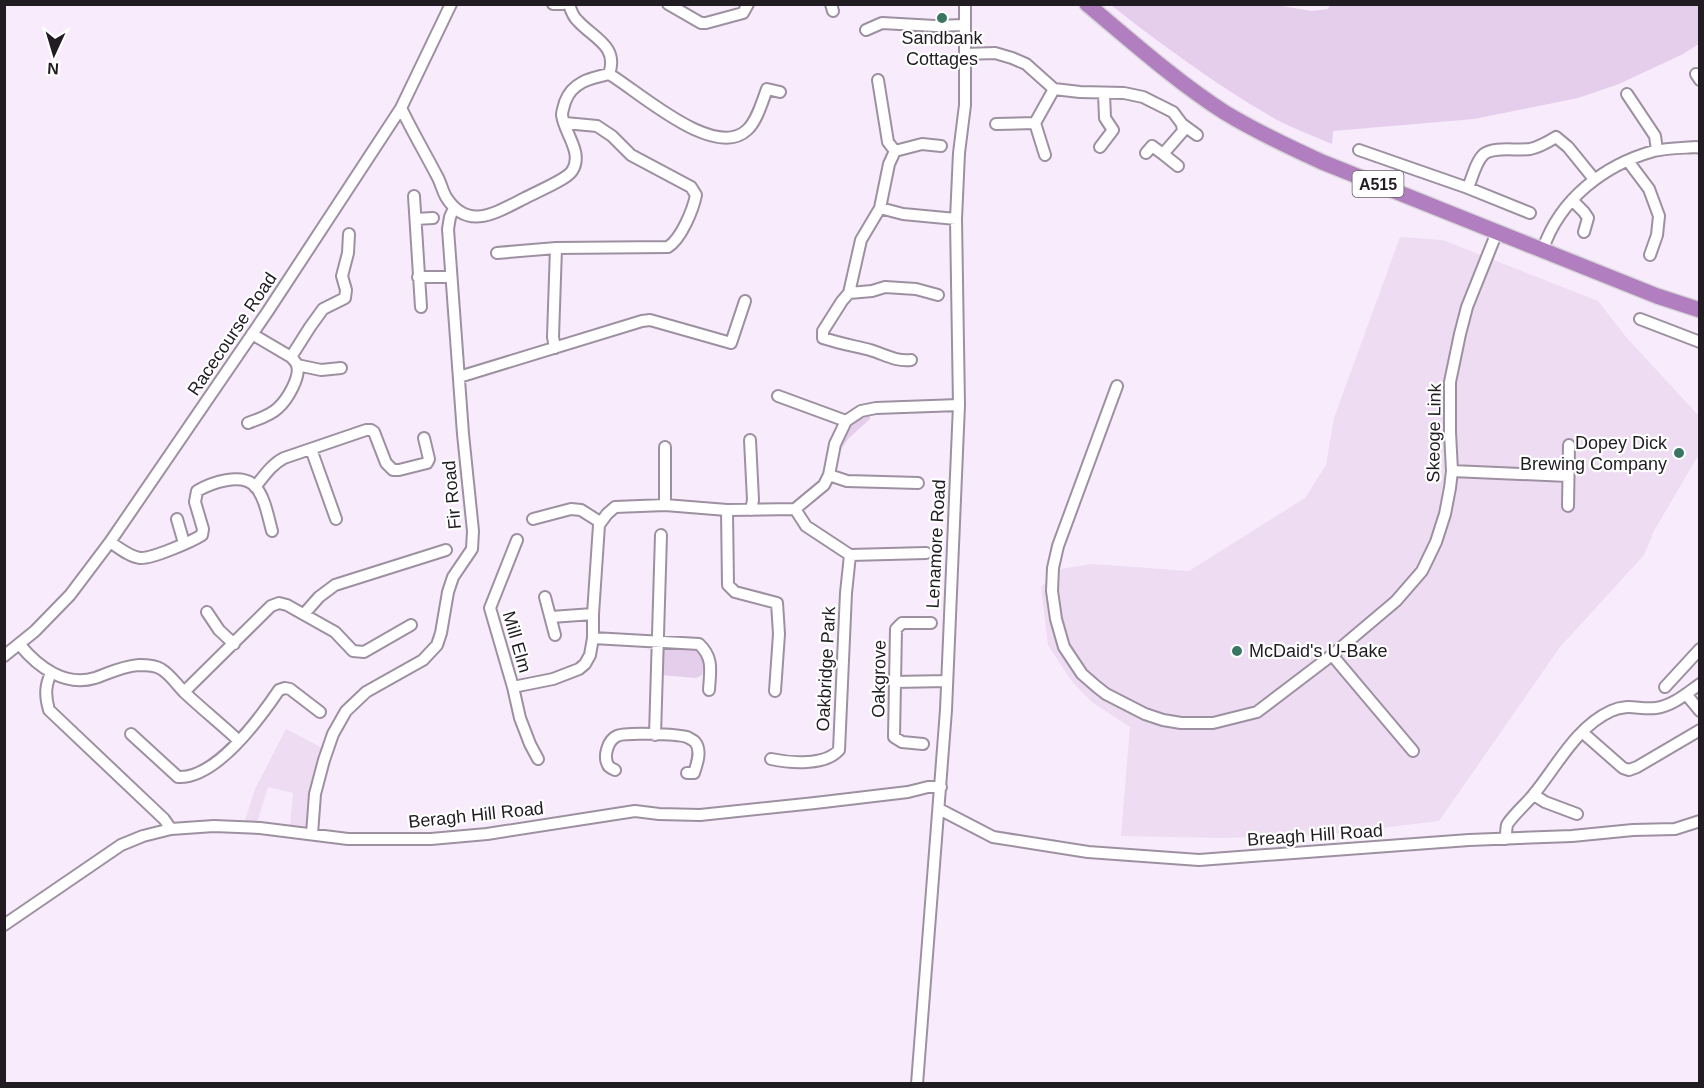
<svg xmlns="http://www.w3.org/2000/svg" width="1704" height="1088" font-family="Helvetica,sans-serif">
<rect width="100%" height="100%" fill="#f8ebfc"/>
<!-- built -->
<path fill="#eedcf3" d="M1400 237 1443 240 1598 301 1626 337 1699 416V454L1654 531 1644 555 1560 647 1439 821 1322 835 1223 838 1121 836 1130 727 1093 703 1073 683 1048 645 1041 587 1061 569 1092 564 1189 571 1305 498 1326 465 1334 418Z
M286 729 326 750 310 827 290 826 293 793 268 787 257 823H244L255 789Z"/>
<!-- green -->
<path fill="#e5cdec" d="M1276 5 1312 11 1328 9 1330 4 1699 5V44L1683 54 1619 84 1578 98 1474 119 1333 131 1332 144C1314 136 1295 129 1277 120 1218 86 1164 47 1111 5Z
M870 414V419L849 438 839 452C841 432 850 418 870 414Z
M667 646C689 647 711 645 702 675L696 678 661 675V652L663 648Z"/>
<g fill="none" stroke-linecap="round" stroke-linejoin="round">
<!-- minor casing -->
<g stroke="#9d91a1" stroke-width="14">
<path id="minor" d="M553 4H563
M569 4C571 11 573 17 578 21 593 38 619 46 609 74
M668 4 701 23H706L743 13 748 4
M831 4 833 11
M866 30 882 23 935 26 964 25
M965 54 995 53 1012 58 1026 64 1054 89 1080 92 1124 93 1143 97 1173 112 1182 124 1197 135
M1696 74 1700 80
M878 80 888 142 895 151 889 164 880 208
M1627 94 1655 136 1657 150
M401 108C412 131 425 153 437 176 441 183 442 190 446 197 468 232 497 212 525 198 536 192 566 180 572 171 584 153 564 133 562 115 562 111 564 106 565 102 572 82 591 78 609 74 637 90 714 161 747 130 757 121 762 102 767 89L780 92
M1035 123 1045 155
M996 124 1035 123 1054 89
M1100 147 1113 130 1105 118 1104 93
M1359 150 1468 188 1530 213
M895 151 922 144 941 146
M1146 153 1152 146 1163 154 1183 131 1182 124
M1163 154 1178 166
M1628 161 1649 189 1659 216 1657 235 1650 255
M1468 188C1472 178 1476 161 1484 154 1494 146 1518 151 1530 149 1540 147 1548 142 1556 137L1568 147 1594 179
M414 196 421 307
M1572 200 1584 212 1588 218 1584 232
M416 219 433 218
M1543 249C1560 199 1604 165 1654 151 1667 148 1682 148 1696 147L1700 148
M497 253 556 248 668 247C681 239 693 210 696 195L691 187 631 155 612 136 597 126 565 123
M418 277H451
M849 293 872 291 885 287 916 289 938 295
M1640 319 1700 342
M555 348 553 337 556 248
M291 357 310 327 323 309 345 298 346 290 342 276 348 253 349 234
M911 360C896 362 884 354 870 350 854 346 838 343 823 338V331L842 301 849 293 861 240 880 208 903 214 956 219
M297 365 321 370 341 368
M459 377 642 321 650 320 731 343 745 301
M1117 386 1058 546 1053 568 1052 591 1056 619 1064 647 1082 674 1097 687 1106 694 1145 714 1163 720 1181 723H1213L1257 712 1332 655 1396 601 1422 571 1436 542 1445 514 1450 488 1452 471 1450 432V382L1460 334 1467 307 1497 232
M778 396 846 421
M248 423C258 419 270 416 278 408 287 400 301 377 297 365 296 362 293 359 291 357L252 334
M750 440 753 500 751 510
M311 449 336 519
M1452 471 1568 476
M829 475 847 481 918 483
M255 487C264 476 272 464 284 458L366 430H371L374 432 386 463 393 470H399L427 463 429 459 424 438
M665 505V447
M1568 506 1569 445
M727 510 728 585 735 592 777 603 779 634 775 691
M177 519 184 543
M533 519 571 509 581 510 600 522
M517 540 490 608 513 687 520 718 530 744 538 759
M110 542C119 548 130 557 140 558 151 559 191 542 202 535L203 529 195 502 197 491C211 483 241 472 255 486 265 497 268 517 272 531
M850 555 926 553
M545 597 555 635
M207 612 219 630 234 644
M304 614 319 597 335 585 446 550
M551 617 593 614
M593 638 699 644C714 658 710 671 709 690
M20 645C38 667 65 687 95 678 109 673 123 666 139 665 146 665 155 665 161 669 170 674 177 685 184 692 202 709 221 724 239 741
M1332 655 1413 751
M4 656 35 631 70 595 110 542 268 311 401 108 451 4
M51 673C45 686 45 696 49 710L164 819 171 829
M894 682 947 681
M513 687 553 679 579 669 585 664 590 655 593 638V614L599 525 607 514 615 507 665 505 727 510 795 509 824 485 829 475 835 444 846 421 861 411 876 408 959 405
M1665 687 1700 649
M184 692 271 606 279 603 287 605 335 632 353 651 364 652 411 625
M1686 694 1700 711
M1582 732 1623 768 1629 770 1637 767 1700 730
M131 734 178 777C216 779 260 718 279 690L285 688 290 689 320 712
M655 735 661 535
M923 744 902 742 894 737 896 629 902 623H931
M771 759C790 763 825 766 839 750L846 593 850 555 806 526 795 509
M615 770C613 769 608 767 608 765 603 756 608 740 617 736 625 732 677 734 687 737 689 738 693 740 695 742 702 750 697 764 694 773H687
M1534 795 1545 802 1577 814
M939 809 993 837 1088 852 1199 860 1469 840 1572 836 1633 830 1675 829 1700 821
M312 834 315 794 324 760 333 734 346 711 366 692 423 660 437 645 441 633 448 592 453 577 472 549 473 531 463 434 448 229 450 217 454 208
M1506 839C1506 835 1506 829 1507 825 1511 817 1528 802 1534 794 1557 766 1576 727 1611 711 1628 703 1639 710 1656 708 1672 706 1686 694 1700 684
M4 925 121 845 143 836 171 829 214 826 260 828 348 839H431L487 834 635 811 659 814 700 815 815 803 908 792 928 787H941
M917 1084 946 710 959 405 956 219 959 153 965 105V4"/>
</g>
<!-- highway casing -->
<g stroke="#d7d6d7" stroke-width="18">
<path id="highway" d="M1087 4C1130 40 1177 82 1224 112 1255 131 1289 147 1322 162L1657 296 1700 310"/>
</g>
<!-- minor -->
<use href="#minor" stroke="#fff" stroke-width="10"/>
<!-- highway -->
<use href="#highway" stroke="#b17fc0" stroke-width="15"/>
</g>
<!-- markers -->
<g fill="#397661" stroke="#fff" stroke-width="2">
<circle cx="942" cy="18" r="6"/>
<circle cx="1679" cy="453" r="6"/>
<circle cx="1237" cy="651" r="6"/>
</g>
<g text-anchor="middle" stroke-width="4.5" stroke-linejoin="round" paint-order="stroke">
<!-- shield labels -->
<rect fill="#fff" stroke="#636064" stroke-width="1.5" x="1352.5" y="171" width="51" height="26" rx="4.5"/>
<g font-size="16" font-weight="bold" fill="#201c22">
<text x="1378" y="190">A515</text>
</g>
<!-- poi labels -->
<g font-size="18" fill="#201c22" stroke="#fff">
<text x="942" y="44">Sandbank<tspan x="942" dy="21">Cottages</tspan></text>
<text x="1667" y="449" text-anchor="end">Dopey Dick<tspan x="1667" dy="21">Brewing Company</tspan></text>
<text x="1249" y="657" text-anchor="start">McDaid's U-Bake</text>
</g>
<!-- street labels -->
<g font-size="18" fill="#201c22" stroke="#fff">
<text transform="translate(232 334) rotate(-56)" y="6">Racecourse Road</text>
<text transform="translate(1434 433) rotate(-89)" y="6">Skeoge Link</text>
<text transform="translate(452 495) rotate(-95)" y="6">Fir Road</text>
<text transform="translate(936 544) rotate(-87)" y="6">Lenamore Road</text>
<text transform="translate(517 642) rotate(74)" y="6">Mill Elm</text>
<text transform="translate(826 669) rotate(-87)" y="6">Oakbridge Park</text>
<text transform="translate(879 679) rotate(-89)" y="6">Oakgrove</text>
<text transform="translate(476 815) rotate(-6)" y="6">Beragh Hill Road</text>
<text transform="translate(1315 835) rotate(-4)" y="6">Breagh Hill Road</text>
</g>
</g>
<!-- border -->
<rect width="1704" height="1088" fill="none" stroke="#201c22" stroke-width="12"/>
<!-- north arrow -->
<g transform="translate(54 54) rotate(184)" stroke="#ffffff" stroke-width="4.5" paint-order="stroke">
<path d="M0-4.5L10 22L0 15L-10 22Z" fill="#201c22"/>
<text y="-9" font-size="16" font-weight="bold" text-anchor="middle" fill="#201c22">N</text>
</g>
</svg>
